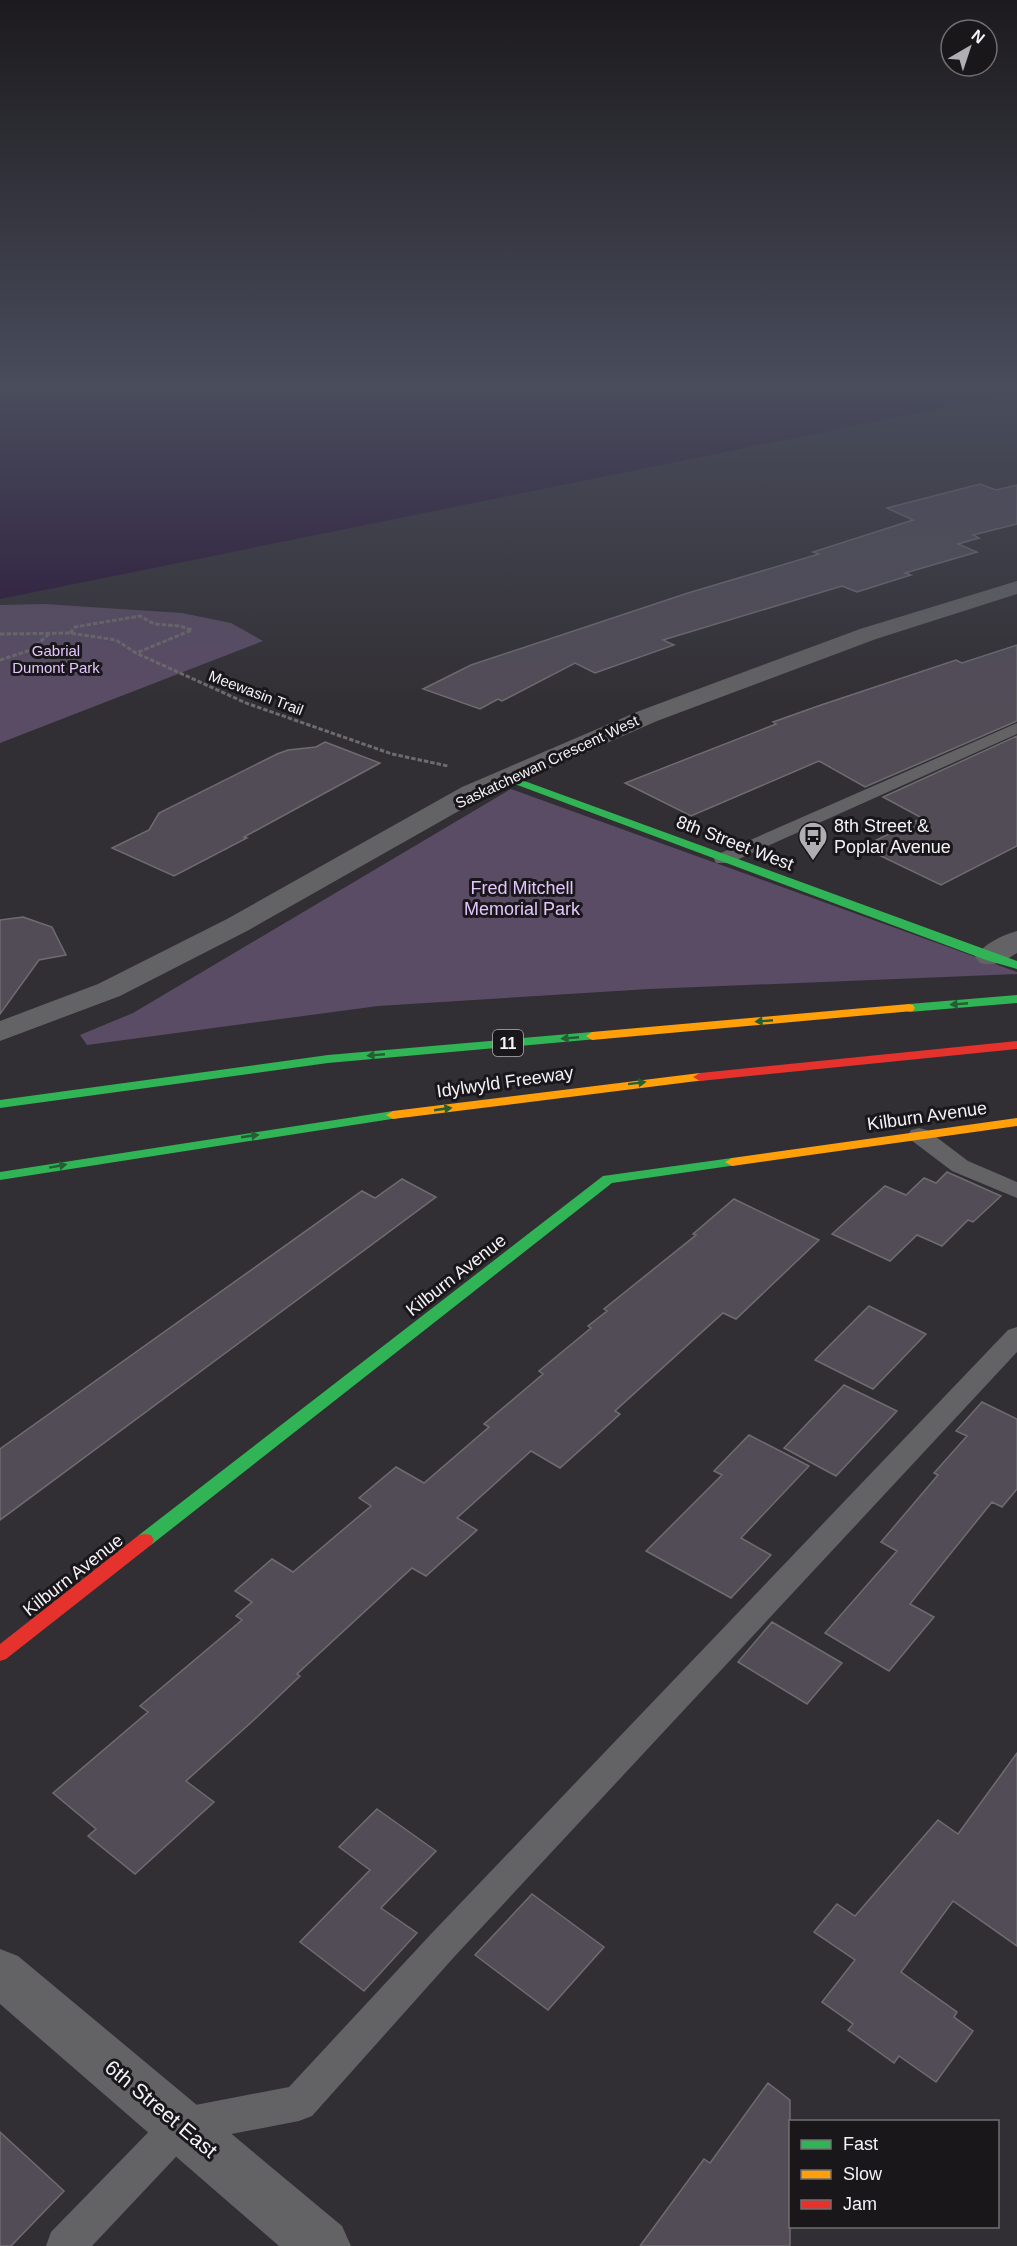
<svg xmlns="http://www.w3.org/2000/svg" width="1017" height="2246" font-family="Arial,sans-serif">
<rect width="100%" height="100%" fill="#322f34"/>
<!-- green -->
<path fill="#5a4c65" d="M44 604 182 613 231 623 263 641 0 743V605Z
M511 789 1017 972V974L649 989 378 1006 87 1045 80 1035 133 1013Z"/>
<!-- water -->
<path fill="#291438" d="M0 391H1017V393L0 599Z"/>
<!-- building -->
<path fill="#524c57" stroke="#6e6c70" stroke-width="1.5" d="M980 484 996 490 1017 485V524L973 535 979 538 958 544 977 552 905 573 911 575 857 592 842 586 663 640 674 645 595 673 575 663 502 701 498 699 480 709 423 689 471 665 688 593 819 554 813 552 913 520 887 508Z
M1017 645V721L865 787 819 761 691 816 625 783 776 724 773 722 821 705 956 660 962 663Z
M1017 736V846L941 885 862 847 922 818 883 797Z
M325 742 380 763 244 837 247 838 174 876 112 848 149 830 159 813 277 754 288 750 316 747Z
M23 917 52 927 66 955 39 960 0 1014V920Z
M947 1172 1001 1196 973 1222 968 1220 942 1246 917 1235 890 1261 832 1234 885 1186 906 1195 924 1178 936 1183Z
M402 1179 436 1197 0 1520V1449L362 1191 375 1198Z
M734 1199 819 1240 736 1319 723 1313 615 1411 620 1414 560 1468 531 1451 457 1518 477 1530 426 1576 412 1568 297 1674 300 1676 256 1718 186 1781 214 1802 135 1874 88 1836 96 1829 53 1793 148 1712 140 1706 242 1620 236 1616 252 1602 235 1591 272 1559 293 1572 371 1506 359 1498 396 1467 424 1483 489 1427 484 1424 543 1374 539 1371 591 1328 588 1326 607 1311 604 1309 696 1235 693 1234Z
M869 1306 926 1334 873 1389 815 1360Z
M844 1385 897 1411 836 1476 784 1448Z
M982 1402 1017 1419V1489L1002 1507 992 1502 910 1604 934 1617 889 1671 825 1633 897 1551 881 1542 938 1475 934 1473 967 1436 956 1431Z
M749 1435 809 1466 741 1538 771 1555 731 1598 646 1551 722 1475 714 1471Z
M772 1622 842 1663 807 1704 738 1662Z
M1017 1753V1946L953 1901 901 1972 957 2012 954 2017 973 2031 936 2082 899 2056 894 2063 848 2030 853 2024 822 2002 855 1960 814 1932 837 1904 855 1916 938 1820 958 1834Z
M377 1809 436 1851 381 1908 417 1933 364 1991 300 1942 370 1870 339 1847Z
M532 1894 604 1947 548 2010 475 1955Z
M768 2083 790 2100V2246H640L704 2159 710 2163Z
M0 2132 64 2191 11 2246H0Z"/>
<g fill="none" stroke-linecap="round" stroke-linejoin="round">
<!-- path -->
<path stroke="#6d6b6d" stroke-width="3" stroke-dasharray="4.5 2" stroke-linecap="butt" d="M70 633 75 627 140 616 154 624 180 626 192 630 136 653
M0 634 70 633 116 640 136 653 246 703 392 754 448 766
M0 660 31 650 50 633"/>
<!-- lane -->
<path fill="#636264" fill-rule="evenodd" d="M1017 723V734L730 863H716L714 859 716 855Z
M919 1128 927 1130 968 1161 1017 1182V1198L952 1171 911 1140 908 1135 911 1130Z
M1017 1327V1352L455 1956 312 2116 299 2121 190 2142 92 2246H46L51 2232 167 2113 180 2108 289 2087 431 1934 1008 1330Z"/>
<!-- street -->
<path fill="#636264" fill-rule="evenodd" d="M1017 581V594L876 639 657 721 480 799 247 931 120 996 0 1041V1021L98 984 227 919 462 787 639 711 860 629Z
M1017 931V953C1004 961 995 967 980 963L975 957C984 944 1002 935 1017 931Z
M0 1949 18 1956 342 2226 351 2246H279L0 2004Z"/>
<!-- fast -->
<path fill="#30b455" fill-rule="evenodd" d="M508 775 1017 961V969L986 960 504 780 503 778Z
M1017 995V1003L909 1012 903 1008 909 1004Z
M592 1032 598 1036 597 1039 328 1063 0 1108V1100L328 1055Z
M393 1111 400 1115 398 1118 0 1180V1172Z
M732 1158 739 1162 737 1165 612 1183 151 1545 145 1546 139 1545 136 1540 139 1535 603 1176Z"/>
<!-- slow -->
<path fill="#ff9f0a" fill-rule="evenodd" d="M909 1004 913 1005 915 1008 913 1011 592 1040 586 1036 592 1032Z
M700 1073 705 1074 707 1077 705 1080 393 1119 386 1115 393 1111Z
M1017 1118V1126L732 1166 725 1162 732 1158Z"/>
<!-- jam -->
<path fill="#e5322d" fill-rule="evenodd" d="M1017 1041V1049L700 1081 693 1077 700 1073Z
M145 1534 151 1535 154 1540 151 1545 6 1659 0 1661V1644L139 1535Z"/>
</g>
<!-- one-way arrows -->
<defs><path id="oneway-solid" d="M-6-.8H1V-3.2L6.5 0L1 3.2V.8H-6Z" transform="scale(1.5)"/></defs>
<g fill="#235e35">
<use href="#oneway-solid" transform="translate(959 1004) rotate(175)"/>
<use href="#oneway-solid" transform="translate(764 1021) rotate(175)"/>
<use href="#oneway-solid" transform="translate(570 1038) rotate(175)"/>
<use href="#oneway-solid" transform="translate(376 1055) rotate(175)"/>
<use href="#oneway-solid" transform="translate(637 1083) rotate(-7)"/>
<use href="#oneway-solid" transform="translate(443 1109) rotate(-8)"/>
<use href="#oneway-solid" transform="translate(250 1136) rotate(-8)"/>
<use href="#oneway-solid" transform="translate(58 1166) rotate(-10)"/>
</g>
<!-- sky -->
<linearGradient id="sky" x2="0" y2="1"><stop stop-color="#1c1a1d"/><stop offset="0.55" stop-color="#494d5c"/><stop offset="1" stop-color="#494d5c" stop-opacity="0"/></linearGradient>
<rect width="1017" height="705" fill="url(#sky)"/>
<!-- icons -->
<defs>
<g id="bus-pin" transform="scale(1.5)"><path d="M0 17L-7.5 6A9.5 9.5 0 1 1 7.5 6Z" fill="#b0aeb3" stroke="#19171a"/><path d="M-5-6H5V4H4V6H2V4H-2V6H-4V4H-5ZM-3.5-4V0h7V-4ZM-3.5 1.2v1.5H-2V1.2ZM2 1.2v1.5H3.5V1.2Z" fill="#111"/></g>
</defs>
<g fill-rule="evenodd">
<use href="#bus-pin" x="813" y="836"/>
</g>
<g text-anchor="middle" stroke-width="6" stroke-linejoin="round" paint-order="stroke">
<!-- far-park labels -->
<g font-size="15" fill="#e5c5fe" stroke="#19171a">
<text x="56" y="656">Gabrial<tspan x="56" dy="17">Dumont Park</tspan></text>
</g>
<!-- far-street labels -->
<g font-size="15" fill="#f4f2f7" stroke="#19171a">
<text transform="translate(256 693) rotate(21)" y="5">Meewasin Trail</text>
<text transform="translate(547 762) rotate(-25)" y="5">Saskatchewan Crescent West</text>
</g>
<!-- shield labels -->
<rect fill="#19171a" stroke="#b2b0b5" stroke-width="1.5" x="493" y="1030" width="30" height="26" rx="4.5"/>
<g font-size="16" font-weight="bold" fill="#f4f2f7">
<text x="508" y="1049">11</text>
</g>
<!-- poi labels -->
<g font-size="18" fill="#f4f2f7" stroke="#19171a" text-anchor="start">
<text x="834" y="832">8th Street &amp;<tspan x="834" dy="21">Poplar Avenue</tspan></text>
</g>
<!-- street labels -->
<g font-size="18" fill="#f4f2f7" stroke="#19171a">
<text transform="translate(735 843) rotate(21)" y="6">8th Street West</text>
<text transform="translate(505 1082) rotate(-8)" y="6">Idylwyld Freeway</text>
<text transform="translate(927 1116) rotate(-8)" y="6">Kilburn Avenue</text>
<text transform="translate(456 1275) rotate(-38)" y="6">Kilburn Avenue</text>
<text transform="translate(73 1575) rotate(-38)" y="6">Kilburn Avenue</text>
</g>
<!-- park labels -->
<g font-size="18" fill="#e5c5fe" stroke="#19171a">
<text x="522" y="894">Fred Mitchell<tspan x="522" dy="21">Memorial Park</tspan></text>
</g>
<!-- near-street labels -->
<g font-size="21" fill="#f4f2f7" stroke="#19171a">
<text transform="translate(161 2109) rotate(40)" y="7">6th Street East</text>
</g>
</g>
<!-- legend -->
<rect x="789" y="2120" width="210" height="108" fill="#19171a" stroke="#716f72" stroke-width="1.5"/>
<rect x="801" y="2140" width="30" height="9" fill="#30b455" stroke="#716f72" stroke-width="1.5"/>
<text x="843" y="2150" font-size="18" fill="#f4f2f7">Fast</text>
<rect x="801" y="2170" width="30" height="9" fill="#ff9f0a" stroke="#716f72" stroke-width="1.5"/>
<text x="843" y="2180" font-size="18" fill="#f4f2f7">Slow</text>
<rect x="801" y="2200" width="30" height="9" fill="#e5322d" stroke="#716f72" stroke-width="1.5"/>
<text x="843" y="2210" font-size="18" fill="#f4f2f7">Jam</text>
<!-- north arrow -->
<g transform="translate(969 48) rotate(39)"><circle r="28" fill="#19171a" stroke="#716f72" stroke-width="1.5"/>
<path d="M0-4.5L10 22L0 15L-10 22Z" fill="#b0aeb3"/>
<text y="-9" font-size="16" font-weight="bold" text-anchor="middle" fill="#f4f2f7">N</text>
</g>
</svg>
